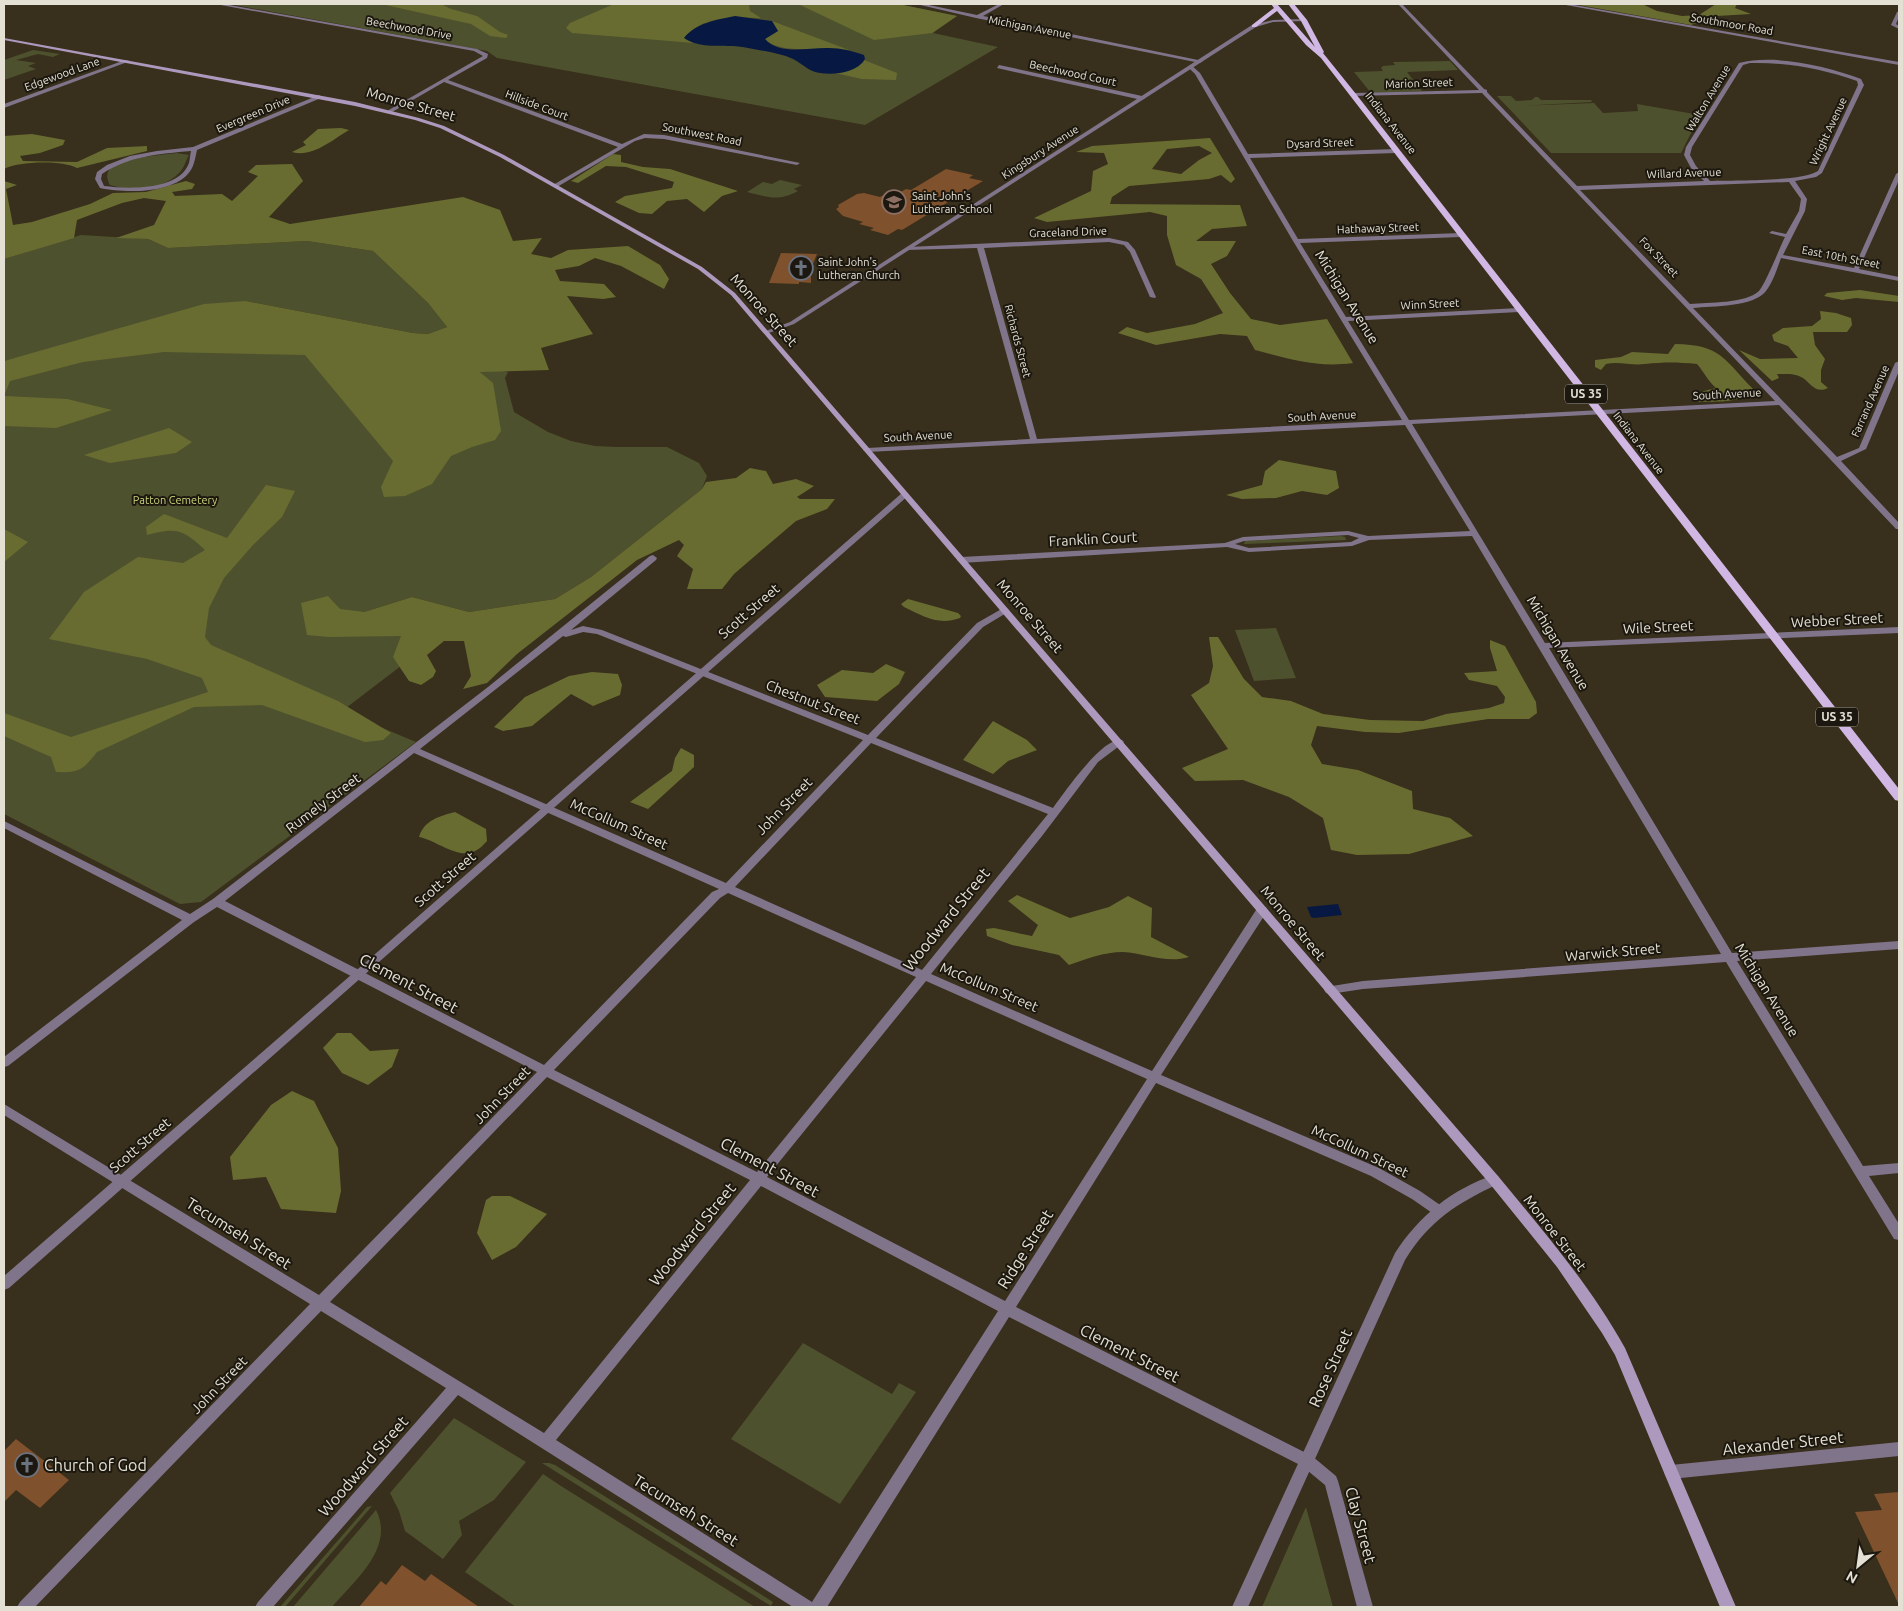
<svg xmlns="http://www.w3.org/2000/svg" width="1903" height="1611" font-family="Ubuntu,sans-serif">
<rect width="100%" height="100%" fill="#382f1c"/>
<!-- green -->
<path fill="#4e512e" d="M229 4H898L957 16 933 33 998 47 865 125 497 58 487 51Z
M33 50 60 54 53 57 38 54 16 60 36 63 28 66 36 69 4 80V60Z
M1450 61 1458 70 1407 72 1422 91 1371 93 1354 72 1383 71 1381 68 1383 66 1395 65 1393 62Z
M1497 96H1511L1516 101 1533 100 1532 99 1535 98 1534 97H1538L1541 100H1591L1592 102 1520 106 1594 103 1603 113 1638 111 1637 104 1700 115 1681 153H1551Z
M177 153 189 155C186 160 184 168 180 172 165 190 130 192 110 185 107 180 106 175 109 170 118 158 162 155 177 153Z
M780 180 802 185 794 189 798 191C778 202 768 197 747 192L763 182 772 184Z
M81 235 148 239 168 248 307 241 373 251 428 303 447 327 428 334 413 333 246 301 4 361V259Z
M205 323 491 382 480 372 497 370 508 372 505 378 514 412 548 432 571 441 595 446 617 447H667L699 463 707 476 702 489 591 577 555 599 469 612 412 597 364 612 431 643 342 711 416 742 201 902 180 904 4 814V366Z
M1341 536 1345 537 1346 540 1244 544 1245 541Z
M1276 628 1296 678 1254 681 1235 630Z
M803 1343 892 1394 899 1383 916 1392 840 1504 731 1439Z
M454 1418 526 1462 494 1500 459 1521 462 1535 443 1559 405 1531 399 1511 390 1493Z
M542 1463H549L555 1465 773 1602 771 1606Z
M543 1474 561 1486 755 1607H516L465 1572Z
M372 1506 285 1607H280L367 1507Z
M1306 1507 1333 1607H1262Z
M376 1510C395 1548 355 1580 332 1607H293Z"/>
<!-- forest -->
<path fill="#686c31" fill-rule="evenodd" d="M381 4H441L451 9 477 16 500 32 508 35 506 38 490 36 471 24Z
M614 4H749L750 11 761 18C735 17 702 15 685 38L694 43 572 33 566 28 570 23Z
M798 4H898L957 16 932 33 874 40Z
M1573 4H1642L1657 11 1682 16 1699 15 1716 4H1737L1735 8 1751 14 1717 16 1691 25Z
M772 21 849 50C827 47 779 55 765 39L778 31Z
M864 60 897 73 896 80 862 79 835 73 863 63Z
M341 128 349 130C332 140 312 158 292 152L306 145 303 142 318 129Z
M32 134 65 140 63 145 40 153 20 156 23 161 77 162 107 148 147 146V151L77 168C63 160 18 161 4 169V136Z
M1210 138 1235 179 1231 183 1221 175 1209 179 1129 186 1112 197 1110 204 1240 205 1247 226 1212 229 1196 241H1236L1227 256 1211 264 1230 293 1251 319 1280 325 1327 319 1353 363C1317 368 1289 359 1255 350L1247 336 1220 334 1156 345 1118 333 1127 327 1147 333 1195 324 1223 313 1201 279 1176 265 1167 235V216L1150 212 1047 222 1034 218 1091 191 1093 171 1108 164 1104 153 1076 152 1092 146ZM1199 146 1212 153 1199 160 1181 174 1152 169 1167 149Z
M613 154 621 155V162L643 167 670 169 738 191 722 196 704 212 687 199 667 201 652 214 639 213 615 202 625 196 672 188 674 182 626 167 606 166 578 183 571 181Z
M292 164 303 181 269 217 290 224 463 197 500 210 513 241 542 238 531 254 551 258 568 250 628 246 660 265 669 279 664 289 621 266 595 258 579 266 555 270 560 281 604 284 616 297 603 299 567 296 593 334 541 348 549 370 480 372 493 383 501 431 495 440 472 447 451 456 432 484 405 496 384 497 381 487 393 461 305 355 164 352 83 362 10 381 4 396 67 399 112 410 56 428 4 426V361L204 304 246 301 413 333 428 334 447 327 428 303 373 251 307 241 168 248 148 239 116 238 154 225 166 201 144 198 122 203 77 220 74 238 4 259V181L17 185 6 189 13 225 32 222 90 204 113 193 146 192 186 181 195 184 192 189 172 192 175 196 222 194 232 201 258 176 248 172 256 165Z
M1860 290 1899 296V302L1856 298 1842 300 1824 296 1827 293Z
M1820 311 1836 313 1851 318 1852 325 1847 332H1813L1815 345 1825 359 1821 370V382L1828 388C1816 394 1811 384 1803 378 1796 373 1785 374 1777 374L1779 378 1772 381 1739 350 1760 359 1798 358 1788 346 1774 341 1772 335 1783 328 1812 326 1821 319Z
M1675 344C1721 345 1723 358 1753 389 1741 404 1717 401 1699 402V394L1704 391 1716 388C1708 381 1704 372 1697 364 1676 362 1665 362 1645 364 1632 366 1619 361 1606 364L1601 370 1595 367V360L1621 357 1632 352 1668 354Z
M169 428 192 442 176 453 110 463 84 455Z
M1279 460 1336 471 1339 488 1327 495 1302 491 1276 498 1242 499 1226 495 1262 485 1265 471Z
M750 468 766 471 773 484 796 479 814 486 797 497 800 499H835L827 509 796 521 734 574 722 589H687L693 569 677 556 684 545 679 540 637 560 517 654 487 683 463 689 471 676 464 641H444L427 655 436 671 433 677 421 685 409 681 393 657 401 636 329 637 307 635 301 603 328 596 340 609 364 612 412 597 469 612 555 599 591 577 702 489 706 482 736 478Z
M266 485 295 491 282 517 253 545 224 578 209 608 205 637 211 645 338 701 391 733 383 740 365 742 262 705 194 707 97 752C83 770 79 773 56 772L51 757 4 736V713L71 737 208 692 202 678 147 659 49 639 84 592 138 557 183 563 205 550C183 529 176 527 147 535L146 527 164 514 227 538Z
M4 529 28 542 4 562Z
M908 599 958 613 961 616 960 618C938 626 923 616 904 607L901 604Z
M1209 637H1218L1244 679 1262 697 1291 701 1323 714 1370 720 1423 721 1446 714 1489 708 1504 703 1505 697 1497 686 1469 680 1464 673 1497 671 1490 648V640L1505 646 1536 702 1537 713 1529 719H1488L1399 733 1365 732 1317 726 1311 745 1322 764 1358 770 1412 791 1413 809 1450 818 1473 836 1409 854 1357 855 1331 850 1323 818 1289 797 1243 780 1195 781 1182 768 1228 749 1191 695 1209 683 1213 666Z
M886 664 905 672 899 684 877 701 825 697 817 685 842 670 873 673Z
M592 672 618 674 622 685 620 695 593 706 571 694 532 726 503 731 494 727 525 697 569 676Z
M993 721 1027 740 1037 750 1008 761 993 774 963 760Z
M681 748 694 755V767L648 809 630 802 672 771 675 758Z
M455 812 486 829 487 841C484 844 480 849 475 851 458 860 436 840 419 837 424 820 440 816 455 812Z
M1017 895 1070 918 1109 907 1128 896 1152 908 1151 937 1189 957C1166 964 1145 953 1123 952 1104 952 1086 959 1069 965L1059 955 1012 945 987 936 986 929 994 928 1032 936 1038 925 1008 901Z
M337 1033H351L370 1051 399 1049 392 1067 368 1085 342 1073 323 1048Z
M292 1091 314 1101 338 1148 341 1191 336 1213 281 1209 266 1177 233 1180 230 1157 271 1105Z
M492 1196H510L547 1214 516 1247 492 1260 477 1233 486 1200Z"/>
<!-- water -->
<path fill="#071942" d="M735 16 772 21 778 31 765 39C780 56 810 47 829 48 841 48 852 51 864 55L865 59C857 73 834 75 820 73 809 72 803 64 793 59 780 53 763 51 748 48 728 43 703 51 684 38 696 23 716 20 735 16Z
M1338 904 1342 915 1314 918 1311 917 1307 907Z"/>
<!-- building -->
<path fill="#7f512c" d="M946 169 973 175 969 178 983 181 902 230 898 229 888 235 870 230 874 228 859 224 863 222 843 216 836 209 839 207 838 205 857 194 864 193 880 197 887 193H899L906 189 911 190Z
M781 253 817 254 811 269V283L799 282V284L769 283Z
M16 1439 69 1480 40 1508 16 1490 4 1502V1451Z
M1899 1492V1605L1855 1512 1882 1510 1874 1494Z
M402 1565 425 1581 431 1574 479 1607H359L381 1581 386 1585Z"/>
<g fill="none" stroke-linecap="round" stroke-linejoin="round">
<!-- minor -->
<path fill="#80748a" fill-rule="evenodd" d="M215 4H224L477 49 488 54 487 58 448 80 622 144 644 134 664 135 800 163 797 165 664 139 645 138 635 141 557 187H553V185L618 147 444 82 392 112 387 111 483 56 474 51Z
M916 4H924L977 15 999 4H1004L983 16 1203 61 1200 63 976 18Z
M1398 4H1402L1484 89 1487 90V92L1577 186 1704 181 1691 168 1684 155 1686 147 1739 63C1775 54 1827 66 1861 79L1864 85 1822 173 1816 177 1795 181 1807 199 1805 211 1783 255 1854 268 1896 174 1899 172V180L1859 269 1899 277V281L1781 258C1777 269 1773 282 1766 291 1754 307 1712 306 1693 308L1837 457 1859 448 1895 363 1899 361V371L1866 449 1841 461 1899 523V529H1896L1779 405 1412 424 1545 643 1899 627V633L1549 648 1732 953 1899 941V949L1737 961 1863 1166 1899 1163V1173L1869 1176 1899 1224V1240L1894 1239 1726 962 1363 989 1330 994 1326 993 1324 990 1326 987 1363 981 1721 954 1472 536 1369 540 1352 546 1249 552 1227 547 961 563 957 560 961 557 1225 543 1243 537 1348 531 1368 536 1470 531 1405 425 867 452 863 450 867 448 1030 439 977 248 906 250 905 249 908 247 1109 238 1128 242 1135 250 1156 297 1155 298 1150 297 1130 252 1124 245 1109 242 984 248 1037 439 1402 420 1293 241 1195 74 1188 67 1191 65 1200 73 1248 154 1396 149 1399 151 1396 153 1250 158 1298 239 1461 233 1464 235 1461 237 1300 243 1346 317 1519 308 1522 310 1519 312 1348 321 1409 420 1775 401 1482 93 1352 96 1351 95 1354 93 1479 90ZM1750 63C1786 62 1823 69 1857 81L1858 85 1818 171C1801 182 1734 180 1710 181L1696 166 1690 155 1692 147 1743 65ZM1789 182 1801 199 1799 211 1786 234 1772 231 1769 233 1785 237C1780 247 1765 285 1759 291 1745 304 1709 302 1690 304L1580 190ZM1348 535 1359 538 1351 542 1249 548 1235 544 1244 541Z
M1560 4H1569L1899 62V65Z
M1899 11V17L1896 24 1899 26V29L1891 25 1897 12Z
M125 60 130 61 4 108V104Z
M999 65 1142 96 1145 98 1142 100 997 68Z
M319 95 322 97 321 98 197 150C195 159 194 168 187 175 168 194 124 193 100 188L95 179 97 172 107 165 130 156 157 151 193 147ZM191 151C190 155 190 159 189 163 179 191 128 189 104 186L101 179 102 174C129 156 159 154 191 151Z
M653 555 657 558 656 560 571 630 583 626 602 630 868 735 977 623 1005 607 1009 610 1008 612 983 627 876 738 1053 808C1064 793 1103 736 1122 740L1124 742 1122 744 1098 762 1042 836 931 974 1152 1071 1258 907H1266L1267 910 1266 913 1161 1075 1379 1168 1420 1191 1443 1207 1445 1211 1443 1215 1439 1216 1435 1215 1412 1199 1371 1176 1156 1083 1016 1307 1312 1456 1336 1476 1338 1481 1373 1607H1357L1325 1485 1302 1466 1009 1317 827 1607H793L458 1395 273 1607H255L258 1602 446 1388 321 1311 35 1607H17L20 1602 310 1304 4 1115V1104L319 1295 537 1072 217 907 194 922 8 1066 4 1067V1057L182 920 4 828V821L190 914 213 899 488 687 650 556ZM583 632 597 634 863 740 726 883 420 749 563 636 566 637ZM871 743 1048 814 922 970 735 887ZM414 753 719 889 712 892 544 1065 225 901ZM728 893 916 977 757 1172 554 1070 720 898ZM926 981 1147 1079 1005 1301 767 1177ZM547 1077 750 1180 544 1433 330 1302ZM761 1186 998 1311 812 1602 556 1440Z
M1899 1442V1456L1671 1479 1666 1477 1664 1472 1666 1467 1671 1465Z"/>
<!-- tertiary -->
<path fill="#80748a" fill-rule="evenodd" d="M1304 19 1306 21 1273 22 1256 27 794 324 766 334 763 332 790 322 1252 25 1273 20Z
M902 493H905L909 495 9 1288 4 1290V1276L366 962Z
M1494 1175 1498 1176 1500 1180 1498 1184C1456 1204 1430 1220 1405 1260L1248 1607H1232L1395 1253C1419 1216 1452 1189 1494 1175Z"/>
<!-- secondary -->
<path fill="#ad99bd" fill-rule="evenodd" d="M4 38 355 102 419 118 444 126 504 155 702 267 735 293 1498 1176C1544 1232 1590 1285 1625 1348L1736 1607H1720L1615 1355 1602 1333 1557 1267 1490 1184 731 295 698 269 500 157 440 128 415 120 355 106 4 40Z"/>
<!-- primary -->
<path fill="#d0b7e4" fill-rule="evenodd" d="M1271 4H1277L1315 47 1301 21 1288 4H1294L1307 20 1324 52 1323 53 1356 94 1899 789V801L1895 800 1321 58 1306 45 1277 11 1256 27H1252V25L1274 8Z"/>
</g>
<!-- icons -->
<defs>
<g id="school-ring" transform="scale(1.25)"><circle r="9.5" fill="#1c180f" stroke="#8d6e63" stroke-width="1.5"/><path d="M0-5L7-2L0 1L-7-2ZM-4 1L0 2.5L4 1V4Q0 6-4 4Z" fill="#8d6e63"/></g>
<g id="church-ring" transform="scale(1.25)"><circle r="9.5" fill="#1c180f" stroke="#6b7280" stroke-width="1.5"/><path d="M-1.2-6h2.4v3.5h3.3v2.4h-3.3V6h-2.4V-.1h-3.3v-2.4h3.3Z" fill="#6b7280"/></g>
</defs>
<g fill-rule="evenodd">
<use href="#school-ring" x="894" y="202"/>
<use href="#church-ring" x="801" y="268"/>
<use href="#church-ring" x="27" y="1465"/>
</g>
<g text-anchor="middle" stroke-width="4" stroke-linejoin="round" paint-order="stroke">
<!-- far-street labels -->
<g font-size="11" fill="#e5e0d4" stroke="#1c180f">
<text transform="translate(1732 24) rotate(10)" y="4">Southmoor Road</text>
<text transform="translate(1030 27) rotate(11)" y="4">Michigan Avenue</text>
<text transform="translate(409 28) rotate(10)" y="4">Beechwood Drive</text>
<text transform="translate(1073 73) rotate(12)" y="4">Beechwood Court</text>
<text transform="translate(62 74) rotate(-20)" y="4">Edgewood Lane</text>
<text transform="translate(1419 83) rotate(-2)" y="4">Marion Street</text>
<text transform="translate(1708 98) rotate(-59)" y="4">Walton Avenue</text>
<text transform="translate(537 105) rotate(21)" y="4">Hillside Court</text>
<text transform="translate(253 114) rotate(-23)" y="4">Evergreen Drive</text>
<text transform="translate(1391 123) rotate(52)" y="4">Indiana Avenue</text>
<text transform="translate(1828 131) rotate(-65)" y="4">Wright Avenue</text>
<text transform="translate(702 134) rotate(11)" y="4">Southwest Road</text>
<text transform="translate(1320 143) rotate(-2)" y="4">Dysard Street</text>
<text transform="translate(1040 152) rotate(-33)" y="4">Kingsbury Avenue</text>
<text transform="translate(1684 173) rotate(-2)" y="4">Willard Avenue</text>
<text transform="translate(1378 228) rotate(-2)" y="4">Hathaway Street</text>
<text transform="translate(1068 232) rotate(-2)" y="4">Graceland Drive</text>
<text transform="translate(1659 257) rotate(46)" y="4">Fox Street</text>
<text transform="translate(1841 257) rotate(11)" y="4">East 10th Street</text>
<text transform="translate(1430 304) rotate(-3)" y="4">Winn Street</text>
<text transform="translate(1018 341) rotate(75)" y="4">Richards Street</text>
<text transform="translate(1727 394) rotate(-3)" y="4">South Avenue</text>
<text transform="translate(1870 401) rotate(-66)" y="4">Farrand Avenue</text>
<text transform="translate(1322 416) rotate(-3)" y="4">South Avenue</text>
<text transform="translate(918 436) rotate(-3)" y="4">South Avenue</text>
<text transform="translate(1639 443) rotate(52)" y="4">Indiana Avenue</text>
</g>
<!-- far-poi labels -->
<g font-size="11" fill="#e5e0d4" stroke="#1c180f" text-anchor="start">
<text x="912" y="200">Saint John's<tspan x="912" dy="13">Lutheran School</tspan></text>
<text x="818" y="266">Saint John's<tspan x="818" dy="13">Lutheran Church</tspan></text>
</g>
<!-- far-park labels -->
<g font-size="11" fill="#ccd37c" stroke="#1c180f">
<text x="175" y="504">Patton Cemetery</text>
</g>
<!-- shield labels -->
<g fill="#1c180f" stroke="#a9a499" stroke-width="1">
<rect x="1565" y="384.5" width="42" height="19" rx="4"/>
<rect x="1816" y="707.5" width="42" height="19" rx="4"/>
</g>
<g font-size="12" font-weight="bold" fill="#e5e0d4">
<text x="1586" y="398">US 35</text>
<text x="1837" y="721">US 35</text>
</g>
<!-- street labels -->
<g font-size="14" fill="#e5e0d4" stroke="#1c180f">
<text transform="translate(411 104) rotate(16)" y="5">Monroe Street</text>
<text transform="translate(1347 297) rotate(58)" y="5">Michigan Avenue</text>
<text transform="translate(764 310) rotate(48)" y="5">Monroe Street</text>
<text transform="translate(1093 539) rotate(-3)" y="5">Franklin Court</text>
<text transform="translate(749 611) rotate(-41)" y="5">Scott Street</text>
<text transform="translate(1030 616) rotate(49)" y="5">Monroe Street</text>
<text transform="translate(1837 620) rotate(-3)" y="5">Webber Street</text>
<text transform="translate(1658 627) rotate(-3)" y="5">Wile Street</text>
<text transform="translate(1558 643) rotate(59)" y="5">Michigan Avenue</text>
<text transform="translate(813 702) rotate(21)" y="5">Chestnut Street</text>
<text transform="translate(323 803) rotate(-37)" y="5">Rumely Street</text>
<text transform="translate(784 806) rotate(-46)" y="5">John Street</text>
<text transform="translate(619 824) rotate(24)" y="5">McCollum Street</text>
<text transform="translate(445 879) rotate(-41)" y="5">Scott Street</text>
<text transform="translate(1293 923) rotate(50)" y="5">Monroe Street</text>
<text transform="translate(1613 952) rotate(-5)" y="5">Warwick Street</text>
<text transform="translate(989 987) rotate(23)" y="5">McCollum Street</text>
<text transform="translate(1767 990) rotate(58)" y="5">Michigan Avenue</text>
<text transform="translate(502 1095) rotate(-46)" y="5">John Street</text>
<text transform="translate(140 1145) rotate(-41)" y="5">Scott Street</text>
<text transform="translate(1360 1151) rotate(25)" y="5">McCollum Street</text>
<text transform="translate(1555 1233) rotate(52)" y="5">Monroe Street</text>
<text transform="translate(219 1385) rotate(-46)" y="5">John Street</text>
</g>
<!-- near-street labels -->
<g font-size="16" fill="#e5e0d4" stroke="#1c180f">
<text transform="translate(946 919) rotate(-51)" y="6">Woodward Street</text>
<text transform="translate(409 983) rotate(28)" y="6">Clement Street</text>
<text transform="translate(770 1167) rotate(28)" y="6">Clement Street</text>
<text transform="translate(239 1233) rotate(32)" y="6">Tecumseh Street</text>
<text transform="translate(692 1234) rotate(-51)" y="6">Woodward Street</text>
<text transform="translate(1025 1249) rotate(-58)" y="6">Ridge Street</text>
<text transform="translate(1130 1353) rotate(27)" y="6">Clement Street</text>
<text transform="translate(1330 1368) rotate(-66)" y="6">Rose Street</text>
<text transform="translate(1783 1443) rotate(-6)" y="6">Alexander Street</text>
<text transform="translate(363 1466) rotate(-49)" y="6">Woodward Street</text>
<text transform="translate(686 1510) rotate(32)" y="6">Tecumseh Street</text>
<text transform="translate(1361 1525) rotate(75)" y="6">Clay Street</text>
</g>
<!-- near-poi labels -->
<g font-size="16" fill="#e5e0d4" stroke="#1c180f" text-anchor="start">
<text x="44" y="1471">Church of God</text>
</g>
</g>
<!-- border -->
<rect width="1903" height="1611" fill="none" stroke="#e5e0d4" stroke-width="10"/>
<!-- north arrow -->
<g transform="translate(1858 1566) rotate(209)" stroke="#1c180f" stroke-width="4" paint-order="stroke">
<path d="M0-4L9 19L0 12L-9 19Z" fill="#e5e0d4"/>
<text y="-8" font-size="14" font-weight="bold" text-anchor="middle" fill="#e5e0d4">N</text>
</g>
</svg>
